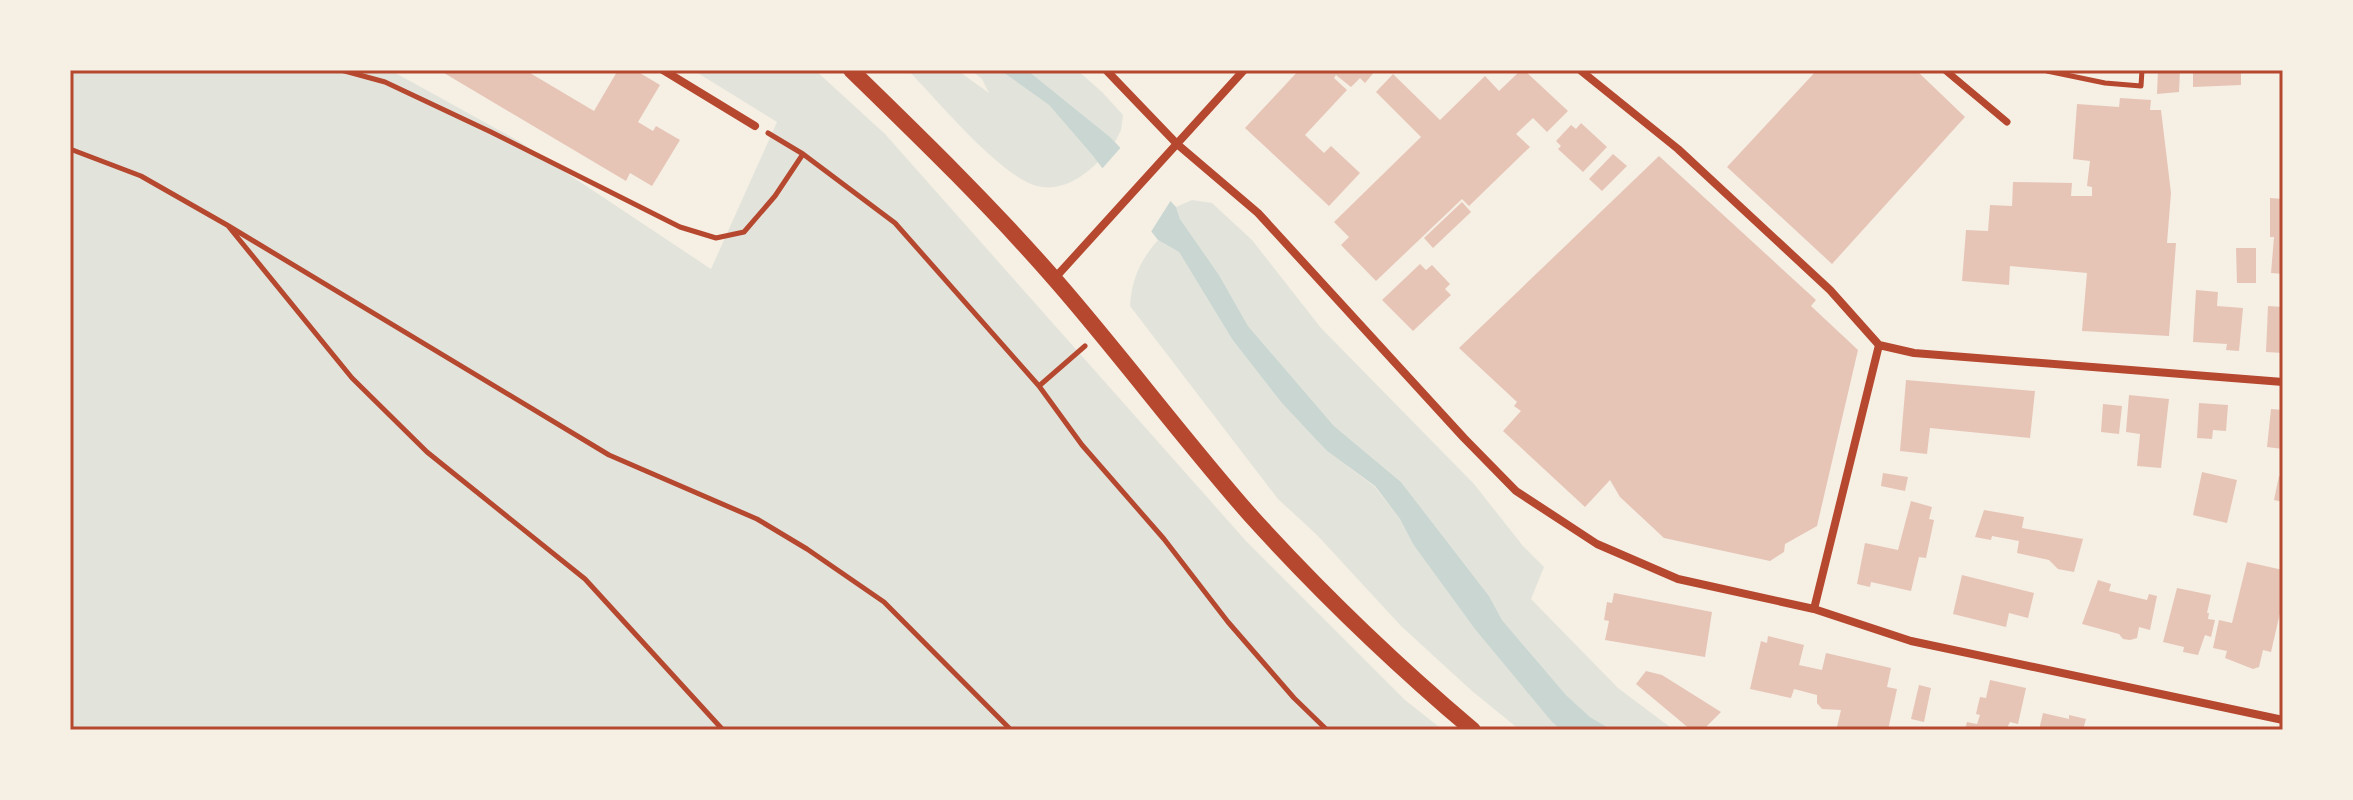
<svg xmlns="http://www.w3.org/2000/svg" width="2353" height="800" font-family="Montserrat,sans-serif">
<rect width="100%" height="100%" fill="#f6efe4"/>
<!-- green -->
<path fill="#e2e4dc" d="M70 70H390L517 140 711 269 777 122 693 70H815L885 134 1246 541 1405 700 1443 730H70Z
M908 70H957L989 93 982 79 971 70H1000L1049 105 1098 162C1082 178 1060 192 1037 186 1002 178 935 98 908 70Z
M1027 70H1077L1102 92 1123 115 1121 130 1115 142Z
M1192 200 1212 203 1252 240 1321 328 1474 484 1523 546 1544 567 1531 599 1618 688 1674 730H1612L1590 717 1566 695 1502 620 1489 596 1401 482 1334 426 1248 326 1219 275 1180 219 1176 207Z
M1158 240 1179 252 1232 339 1327 451 1374 486 1400 519 1413 544 1552 722 1561 730H1520L1472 691 1401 626 1317 535 1278 499 1130 306C1132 278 1140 261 1158 240Z"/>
<!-- water -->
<path fill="#c9d6d2" d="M1000 70H1027L1111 138 1176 207 1180 219 1219 275 1248 326 1334 426 1401 482 1489 596 1502 620 1566 695 1590 717 1612 730H1561L1552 722 1475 629 1413 544 1400 519 1375 486 1327 451 1282 403 1232 339 1179 252 1158 240 1093 156 1049 105Z"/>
<!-- pier -->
<path fill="#f6efe4" d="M1123 145 1173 197 1149 235 1100 171Z"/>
<!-- building -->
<path fill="#e6c5b7" d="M439 70H525L594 111 618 70H635L660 85 638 122 653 131 656 126 680 140 652 186 630 173 626 181Z
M1299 70H1376L1365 83 1360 78 1351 87 1336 75 1334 78 1347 90 1305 135 1324 153 1331 146 1360 173 1329 206 1245 128Z
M1521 70H1524L1568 111 1547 132 1533 118 1516 134 1530 147 1469 206 1462 199 1376 281 1341 245 1349 237 1334 222 1421 137 1376 92 1393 74 1440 120 1485 76 1499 91Z
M1817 70H1916L1965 117 1832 264 1727 167Z
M2158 70H2180L2179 92 2157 94Z
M2193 70H2241V85L2193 87Z
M2120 98 2151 100 2150 110H2161L2171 193 2167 243H2176L2169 336 2082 331 2087 273 2010 266 2009 285 1962 281 1966 230 1988 231 1990 205 2012 206 2013 182 2072 183 2071 196H2092V187L2087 186 2090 161 2073 159 2077 104 2119 107Z
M1581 123 1607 147 1583 172 1558 149 1561 146 1556 141 1571 125 1576 129Z
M1613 154 1627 166 1602 191 1589 179Z
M1659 156 1816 300 1811 306 1858 350 1817 526 1785 544 1784 552 1770 561 1664 538 1620 497 1610 480 1585 507 1503 431 1521 411 1514 406 1517 402 1459 348Z
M2270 198 2283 199V274L2271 273 2274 237H2270Z
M1462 202 1471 212 1433 248 1424 238Z
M2236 248H2256V283H2237Z
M1420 264 1426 270 1432 265 1450 284 1445 289 1451 295 1413 331 1382 300Z
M2196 290 2218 292 2217 306 2243 308 2239 351 2226 350 2227 344 2193 342Z
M2268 306 2283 307V353L2266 352Z
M1906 380 2035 391 2030 438 1930 428 1927 454 1900 451Z
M2129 395 2169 399 2161 468 2137 466 2140 434 2126 432Z
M2199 403 2228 405 2226 431 2213 430 2212 439 2197 438Z
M2103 404 2122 406 2119 434 2101 432Z
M2271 409 2283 410V449L2267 447Z
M2202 472 2237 480 2227 523 2193 515Z
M1883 473 1908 477 1905 491 1881 486Z
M2279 476 2283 477V502L2274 500Z
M1911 501 1932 507 1929 519 1934 520 1926 558 1919 557 1911 591 1871 582 1870 587 1857 584 1865 543 1898 550Z
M1984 510 2024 517 2022 528 2083 539 2074 572 2058 569 2049 560 2017 553 2019 541 1992 536 1991 540 1975 537Z
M2247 562 2283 570V600L2271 652 2263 650 2259 667 2253 669 2225 658 2227 651 2213 648 2219 620 2232 623Z
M1962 575 2034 593 2028 618 2009 613 2006 627 1953 614Z
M2098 580 2111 584 2109 591 2147 600 2149 594 2157 596 2150 630 2139 627 2137 638 2130 640 2123 639 2119 634 2082 624Z
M2177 588 2211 595 2207 613H2209L2208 619 2215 620 2211 637 2205 635 2198 655 2183 652 2184 647 2163 642Z
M1614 593 1712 612 1705 657 1605 640 1609 621 1604 620 1607 602 1612 603Z
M1768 636 1804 645 1799 665 1822 670 1826 653 1891 668 1887 687 1897 689 1888 730H1848L1837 727 1841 710 1822 709 1817 703V695L1794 689 1791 698 1750 689 1761 641 1767 643Z
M1646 671 1662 675 1721 712 1703 730H1691L1636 684Z
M1990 680 2026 688 2018 724 2010 722 2006 730H1965L1967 722 1977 724 1980 715 1976 714 1980 697 1986 698Z
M1919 685 1931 688 1924 722 1911 719Z
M2043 713 2069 719V715L2086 719 2083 730H2039Z"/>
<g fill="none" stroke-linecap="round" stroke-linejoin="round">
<!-- path -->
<path stroke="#b5482f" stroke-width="5" d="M341 70 385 82 491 132 680 227 716 238 744 232 775 196 803 154
M2047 71 2105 83 2141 86 2142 70
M768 133 803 154 895 223 1039 386 1082 445 1164 539 1228 622 1294 698 1327 730
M70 149 141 176 227 225 609 455 757 519 807 549 884 602 1011 730
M229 227 352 378 427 452 585 579 723 730
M1039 386 1085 346"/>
<!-- pedestrian -->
<path stroke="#b5482f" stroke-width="7" d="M1945 70 2007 122"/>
<!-- minor -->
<path stroke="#b5482f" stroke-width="8" d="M663 70 755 126
M1106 70 1177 144 1258 213 1464 438 1516 491 1597 544 1678 579 1814 609 1911 641 2283 720
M1580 70 1678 149 1830 290 1879 345 1914 353 2283 382
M1054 279 1244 70
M1814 609 1879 345"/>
<!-- secondary -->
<path stroke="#b5482f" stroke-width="16" d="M851 70C922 139 993 208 1058 283 1124 359 1184 440 1251 516 1320 592 1395 664 1473 730"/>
</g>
<!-- border -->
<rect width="2353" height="800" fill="none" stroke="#f6efe4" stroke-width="144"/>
<rect x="72" y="72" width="2209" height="656" fill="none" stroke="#b5482f" stroke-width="3"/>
</svg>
